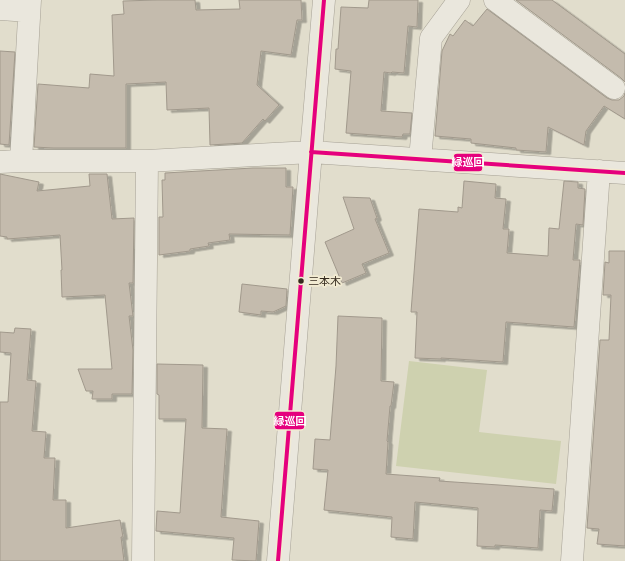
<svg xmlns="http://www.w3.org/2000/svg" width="625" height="561" font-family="'IBM Plex Serif','Noto Sans JP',serif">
<defs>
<filter id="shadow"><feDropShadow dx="4.5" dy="2.5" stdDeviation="0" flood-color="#0004"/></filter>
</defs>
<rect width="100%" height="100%" fill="#e1ddcc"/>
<!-- green -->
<path fill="#ced1af" d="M409 361 487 370 479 432 561 441 556 484 396 466Z"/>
<!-- building -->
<path fill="#c4bbad" stroke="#a1998c" filter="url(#shadow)" d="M157 0H195L196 10 240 9 239 0H301L302 20H297L291 55 261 51 257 85 279 105 265 121 263 119 242 143 210 145 209 108 167 110 166 82 126 84V148H53L34 147 38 84 89 88 90 74 114 76 112 15 124 14 123 1Z
M369 0H418L417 27 408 26 404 73 392 72 391 73 384 72 381 111 412 113 410 134H403L402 137 346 133 351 71 335 69 336 49H338L341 7 368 8Z
M516 0H552L625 54V82L621 78Z
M487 9 607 98 612 100H619L624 96 625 93V119L604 106 586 131 584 145 548 127 546 152 516 150V148L471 143V139L435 136 442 51 450 34 453 36 465 20 473 26Z
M0 51 15 52 9 145 0 144Z
M253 168H286V187H293L290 235 229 234 230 240 208 243 209 246 190 249V251L159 255V217H163L162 180H165V173Z
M0 174 39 182 37 191 90 186 89 174H107L112 219 134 218 133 283H129L133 316H129L133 350 132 394H112V399H92L93 391H86L78 369H112L105 295 62 297 61 270H62L60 235 7 239V237L0 236Z
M464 181 496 184 495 198 506 199 503 229H509L507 253 548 256 549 228 559 229 564 181 578 182V188L585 189 583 225 576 224 573 260H580L574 327 506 322 503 362 441 358V359L415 358 417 312H411L419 209 458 212V207L462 208Z
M343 197 370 198 377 218 375 219 389 253 362 264 366 273 342 283 325 242 354 229Z
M609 251H625V546L597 544 599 529 587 528 600 340H609L611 295H603L605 262 609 263Z
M242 284 287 289 286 306 273 312 261 311V315L239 312Z
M338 316 382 318 381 381 394 382 391 406H390L387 441 388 442 386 474 440 478 439 481 499 485 554 489V490L552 511 540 510 538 548 495 545V547L477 546 478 508 415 502 413 539 391 537 392 517 324 510 328 470 313 469 315 439 330 440 336 366Z
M15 328 31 329 27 380 36 381 32 431 46 432 44 458H55L53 500H66V528L120 520 123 537H121L124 561H0V402H8L11 353 0 352V332L14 333Z
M157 364 203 365 202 428 227 429 221 517 259 521 256 561 232 560 234 538 156 531 157 511 180 513 186 419H159V395L157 394Z"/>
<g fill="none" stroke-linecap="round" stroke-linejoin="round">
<!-- minor casing -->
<g stroke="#a6a195" stroke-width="23">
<path id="minor" d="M495 0 614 88
M0 9 29 11
M420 159 431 38 459 0
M21 161 30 0
M0 162 21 161H147L311 152 625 173
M143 561 147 161
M278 561 311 152 324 0
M572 561 599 171"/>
</g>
<!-- minor -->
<use href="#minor" stroke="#eae7dd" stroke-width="22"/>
<!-- bus-1 casing -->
<g stroke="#f2ebd2" stroke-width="7">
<path id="bus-1" d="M311 152 625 173
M278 561 324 0"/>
</g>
<!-- bus-1 -->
<use href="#bus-1" stroke="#e5007d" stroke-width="4"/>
</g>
<!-- markers -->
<circle fill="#342a1e" stroke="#f2ebd2" stroke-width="1.5" cx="301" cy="281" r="3.5"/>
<g text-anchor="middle" stroke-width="3.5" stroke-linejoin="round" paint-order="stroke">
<!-- bus labels -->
<g font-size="11" fill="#342a1e" stroke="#f2ebd2" text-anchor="start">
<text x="308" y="285">三本木</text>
</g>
</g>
<g stroke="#f2ebd2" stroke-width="1.5">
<rect x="453" y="153" width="30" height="19" rx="4" fill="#e5007d"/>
<rect x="274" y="411" width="31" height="19" rx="4" fill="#e5007d"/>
</g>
<g font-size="11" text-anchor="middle" font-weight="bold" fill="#fff">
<text x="468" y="166">緑巡回</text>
<text x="290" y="425">緑巡回</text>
</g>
</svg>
